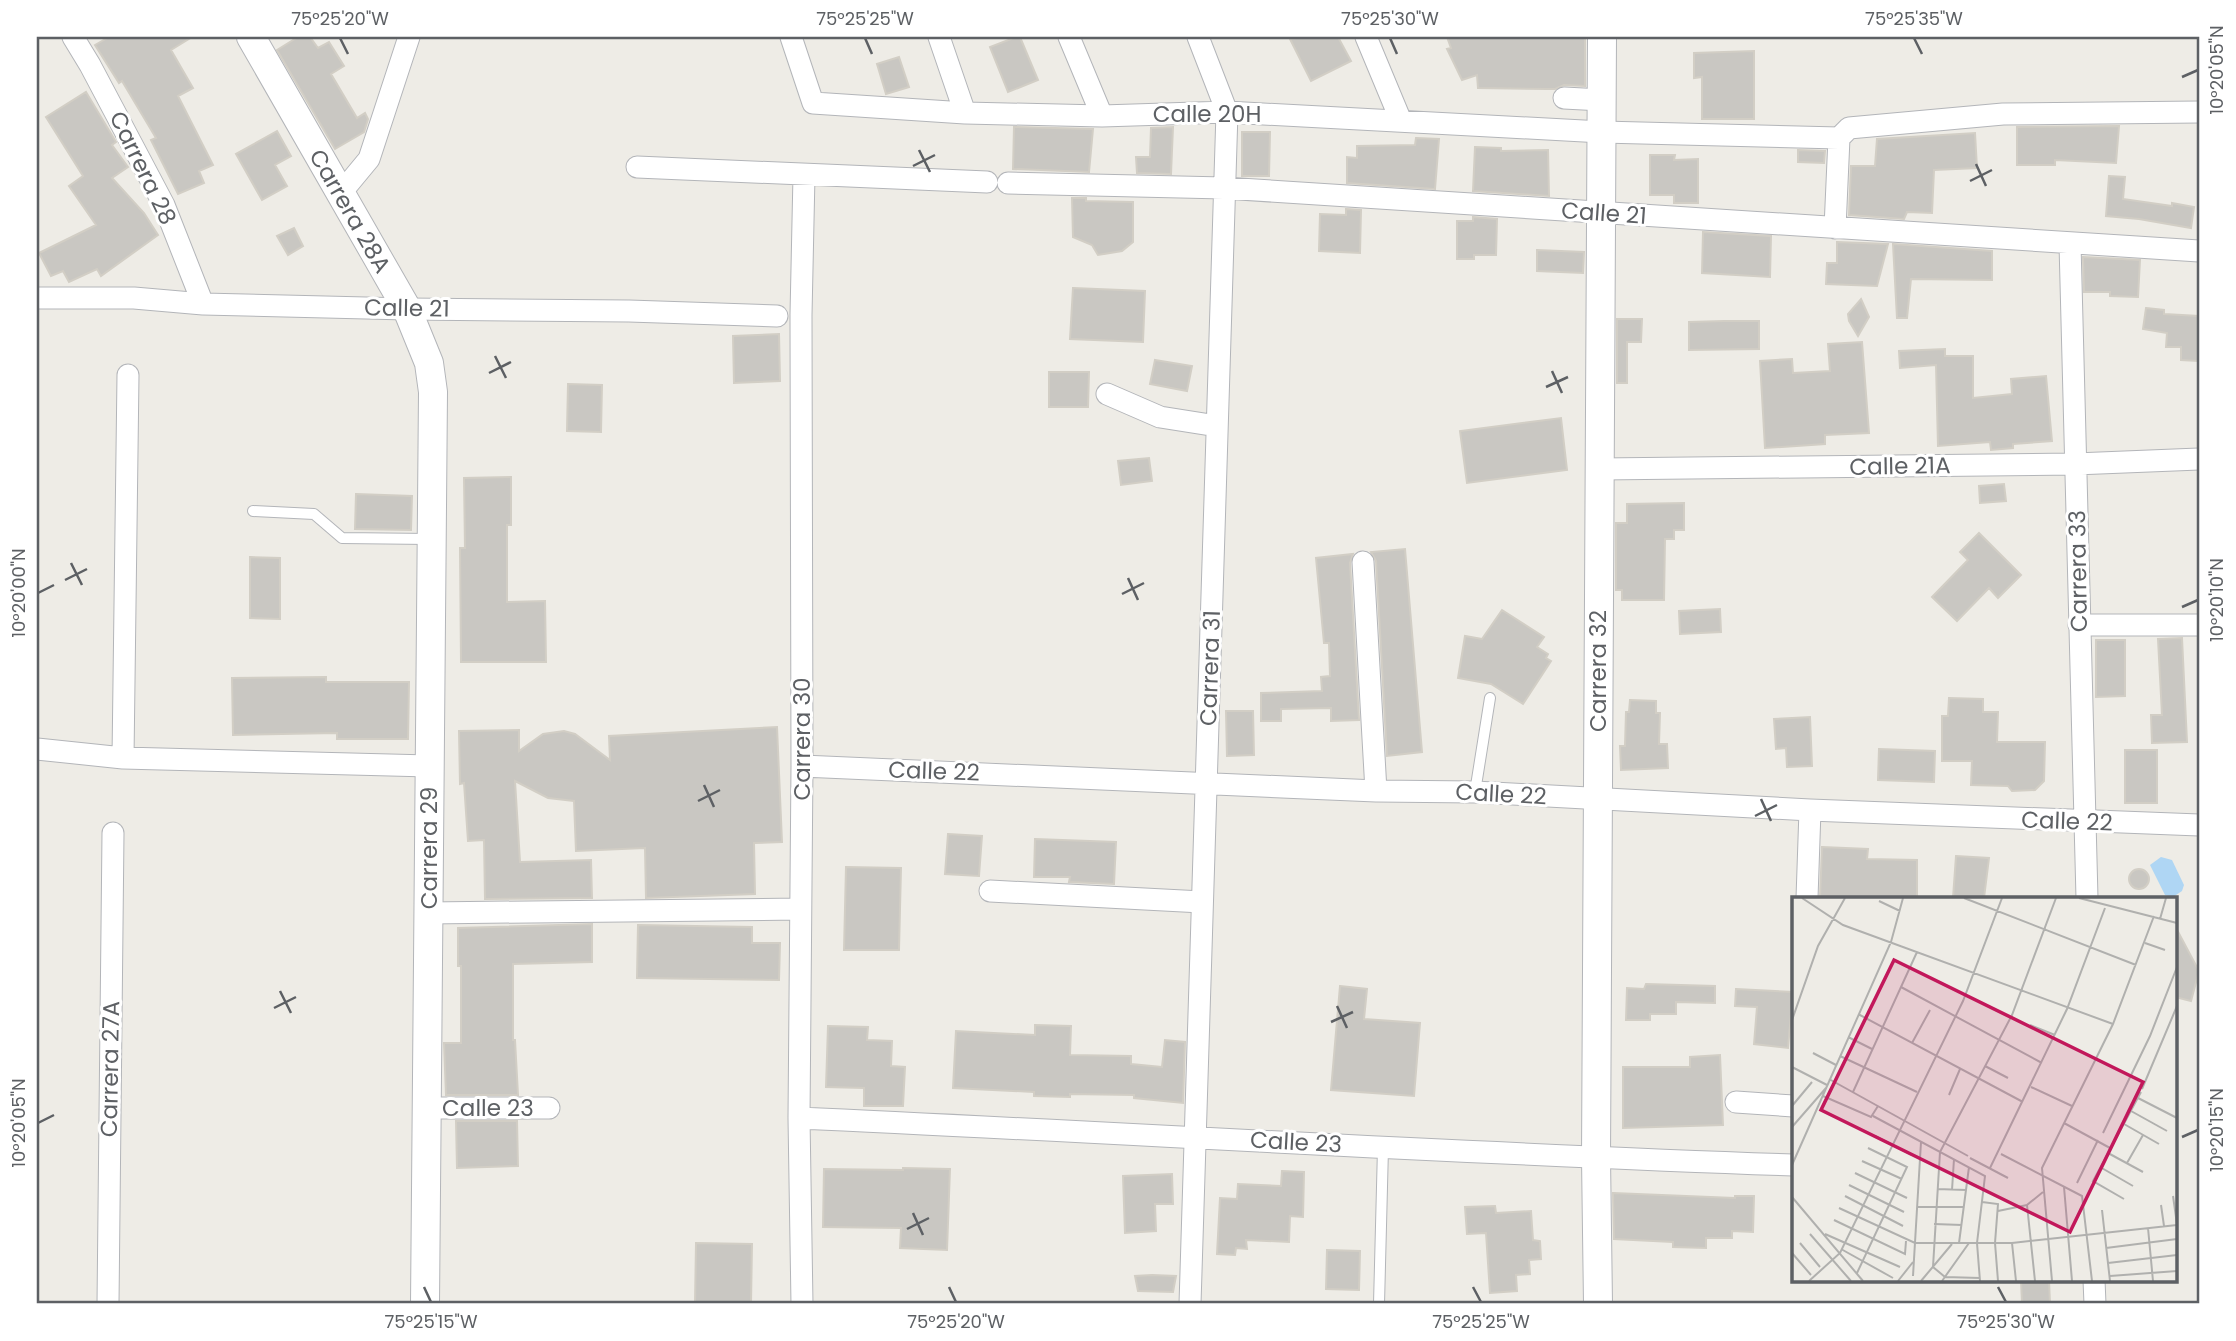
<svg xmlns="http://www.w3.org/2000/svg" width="2236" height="1341" font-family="Poppins,sans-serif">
<rect width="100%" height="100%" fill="#eeece6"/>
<!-- water -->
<path fill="#afd6f4" d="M2161 857 2172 860 2184 885 2182 891 2173 897 2165 895 2150 865Z"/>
<!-- building -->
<path fill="#c9c7c2" stroke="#d2cec5" stroke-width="2" d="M109 37H192L171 50 193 88 178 96 213 165 199 171 204 183 178 194 151 140 156 138 122 81 119 83 95 45Z
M298 37H310L318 48 329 42 344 66 331 74 357 118 365 113 368 119 364 132 335 149 277 50Z
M1016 37H1020L1038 80 1008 92 990 47Z
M1303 37H1338L1351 61 1311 81 1290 39Z
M1447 37H1585V86L1564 85 1555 89H1547L1478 88 1477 75 1462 80 1447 49 1451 48Z
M1754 51V119H1702V77L1694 78V53Z
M899 57 909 87 886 94 877 64Z
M86 92 116 142 112 145 128 167 112 178 144 213 158 235 101 276 97 269 69 282 63 271 51 276 39 253 96 225 69 186 83 176 46 117Z
M2119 126 2116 163 2055 160V165H2017V127Z
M1014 127 1093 129 1089 172 1013 169Z
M1173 127 1171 174 1137 173 1136 157H1150L1151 128Z
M277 131 291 156 275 165 287 186 262 200 236 154Z
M1242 132H1270L1269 176H1242Z
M1975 133 1977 168 1934 170 1932 213 1907 212 1904 219 1849 215 1851 166H1875L1877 139Z
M1416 138 1439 139 1435 189 1347 183V157L1357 158V146L1415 145Z
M1475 147 1501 148V151L1548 150 1549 196 1473 191Z
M1798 150 1825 151 1824 163 1798 162Z
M1650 155H1675L1674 160 1698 159V203H1674V195H1650Z
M2109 176 2125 177 2123 199 2172 206V203L2194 207 2191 228 2139 219 2106 216Z
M1072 198H1086V201L1133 202V242L1122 251 1098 255 1092 245 1073 237Z
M1346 209 1361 210 1360 253 1319 251 1320 214 1346 215Z
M1473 217 1497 219 1496 255H1474V259H1457V221H1473Z
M294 228 303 246 288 255 277 236Z
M1703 232 1771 236 1770 277 1702 273Z
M1837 242 1888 244 1877 286 1826 284 1827 263H1837Z
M1893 244 1992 251V280L1911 279 1907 318H1897Z
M1537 250 1584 252 1583 273 1537 271Z
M2083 257 2140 260 2138 297 2110 296V292H2084Z
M1073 288 1145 291 1143 342 1070 339Z
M1861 299 1869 317 1858 336 1849 321 1848 314Z
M2146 308 2164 310V314L2199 316 2198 361 2181 360V347H2166L2167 333 2143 329Z
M1617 319H1642L1641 342H1627V383H1617Z
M1724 321H1759V349L1689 350V322Z
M779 334 780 381 734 383 733 336Z
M1862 342 1869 433 1825 435V444L1765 448 1760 361 1792 359 1793 373 1830 371 1828 344Z
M1945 349V356H1973V398L2012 394 2011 379 2046 376 2052 441 2013 444V448L1991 450 1990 442 1938 446 1936 365 1900 368 1899 351Z
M1155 360 1192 366 1187 391 1150 384Z
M1049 372H1089L1088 407H1049Z
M568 384 602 385 601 432 567 431Z
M1561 418 1567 470 1467 483 1460 431Z
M1149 458 1152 481 1121 485 1118 461Z
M511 477V525H507V602L545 601 546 662H461L460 548H465L464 478Z
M2004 484 2006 501 1980 503 1979 486Z
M356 494 412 496 411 530 355 529Z
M1684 503V530H1674V539H1665L1664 600H1622V590H1616V523H1627V504Z
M1979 533 2021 575 1998 598 1989 588 1957 621 1932 597 1968 560 1960 552Z
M1405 549 1422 752 1387 756 1376 561 1371 552Z
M1353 554 1350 563 1359 720 1331 721V708L1281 709V721H1261V693L1322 691 1321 677 1330 676 1329 643H1324L1316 558Z
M250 557 280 558V619L250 618Z
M1720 609 1721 632 1680 634 1679 611Z
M1502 610 1544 637 1537 647 1548 654 1546 658 1551 661 1523 704 1491 684 1458 678 1465 636 1482 639Z
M2182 638 2187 742 2152 743 2151 715H2162L2158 639Z
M2096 640H2125V696L2096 697Z
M326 677V682H409L408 739H337V733L233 735 232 678Z
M1949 698 1983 699V712H1998L1997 742H2045L2044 781 2035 790 2012 791 2008 786 1971 785 1972 761H1942V716H1948Z
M1630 700 1656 701V713H1660L1659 744H1667L1668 768 1621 770 1620 746H1625L1626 712H1629Z
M1226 711H1253L1254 755 1227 756Z
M1810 717 1812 766 1787 767 1786 748 1776 749 1774 719Z
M777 727 782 842 754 843 755 894 646 898 645 848 576 851 574 801 548 798 515 781 520 862 591 860 592 898 485 899 484 840 468 841 464 783 460 784 459 731 519 730V751L543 734 564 731 575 734 610 760 609 736Z
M1879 749 1935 751 1934 782 1878 780Z
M2125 750H2157V803H2125Z
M948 834 982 836 979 876 945 874Z
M1035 839 1116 842 1114 884 1069 882 1070 877H1034Z
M1822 847 1868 849 1867 859 1917 860V898H1820Z
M1956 856 1989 858 1984 898H1953Z
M846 867 901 868 899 950H844Z
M2129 879a10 10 0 1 1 20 0a10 10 0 1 1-20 0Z
M592 924V962L513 964V1040H515L518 1095H446L444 1043H461V966H458V928Z
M638 925 752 927V943H780L779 980 637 978Z
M2175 926 2199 971 2191 1001 2175 997Z
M1646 984 1715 986V1003L1676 1002V1014H1650V1020H1626L1627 988 1644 989Z
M1340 986 1367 989 1364 1019 1420 1023 1414 1096 1331 1090Z
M1736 989 1793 992 1788 1048 1754 1044 1757 1007 1735 1006Z
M1035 1025 1071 1026 1070 1055 1131 1056V1064L1162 1067 1165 1040 1185 1042 1183 1103 1134 1098V1095L1070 1094V1097L1034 1096V1092L953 1088 956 1031 1035 1035Z
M828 1026 868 1027 867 1040 892 1041 891 1066 905 1067 903 1106H864V1088L826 1087Z
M1720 1055 1723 1125 1623 1128V1067H1690V1057Z
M456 1121H517L518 1166 457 1168Z
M903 1168 950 1169 947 1250 900 1248 901 1228 823 1227 824 1169 903 1170Z
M1282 1171 1304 1172 1303 1217 1290 1216 1289 1242 1246 1240 1247 1249 1236 1248 1235 1255 1217 1254 1220 1198 1237 1199 1238 1184 1281 1186Z
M1172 1174 1173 1204H1155L1156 1231 1125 1233 1123 1176Z
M1613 1193 1735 1198V1196H1754L1753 1232 1732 1231V1238H1706V1248L1673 1247V1242L1614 1239Z
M1495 1206 1496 1213 1531 1211 1533 1240 1540 1241 1541 1259 1529 1260 1530 1274 1516 1275 1517 1291 1490 1293 1486 1233 1467 1234 1465 1207Z
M696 1243 752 1244 751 1304H695Z
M1327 1250 1360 1251 1359 1290 1326 1289Z
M1152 1275 1176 1276 1173 1292 1138 1291 1135 1276Z
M2021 1280H2049L2050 1304H2022Z"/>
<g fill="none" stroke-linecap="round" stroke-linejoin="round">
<!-- service casing -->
<g stroke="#b3b5b9" stroke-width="12">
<path id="service" d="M253 511 314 514 342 538 429 539
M1475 792 1490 698
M1379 1304 1383 1148"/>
</g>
<!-- minor casing -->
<g stroke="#b3b5b9" stroke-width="23">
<path id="minor" d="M73 37 90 65 164 205 203 304
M791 37 813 103 965 113 1102 116 1227 112 1602 132 1839 138
M939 37 965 113
M1069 37 1102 116
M1366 37 1401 121
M1564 98 1602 100
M637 167 987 182
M1008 183 1224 188 2199 251
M340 194 369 159 409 37
M1835 228 1839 138 1849 128 2003 114 2199 112
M2070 244 2087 898
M37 298H134L203 304 407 309 629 311 777 316
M1107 394 1160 417 1217 426
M1600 469 2075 464 2199 459
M1363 562 1376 791
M2079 625H2199
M37 749 123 758 429 766
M123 758 128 375
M802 766 1376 791 1475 792 1810 810 2199 825
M990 891 1202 902
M1807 898 1810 810
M428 913 800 909
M1736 1102 1793 1106
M427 1108H549
M799 1118C1130 1133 1462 1154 1793 1165
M2094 1280 2095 1304
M108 1304 113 833
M802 1304 799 1118 802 766 801 315 804 175
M1190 1304 1227 112 1198 37"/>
</g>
<!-- tertiary casing -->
<g stroke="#b3b5b9" stroke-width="30">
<path id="tertiary" d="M251 37 407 309 429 363 433 392 425 1304
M1598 1304 1596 1158 1602 37"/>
</g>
<!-- service -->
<use href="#service" stroke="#fff" stroke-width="10"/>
<!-- minor -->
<use href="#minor" stroke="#fff" stroke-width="21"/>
<!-- tertiary -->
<use href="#tertiary" stroke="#fff" stroke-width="28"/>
</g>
<!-- ticks -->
<path fill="none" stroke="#5d6064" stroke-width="2.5" d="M340 38 348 54M865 38 872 54M1390 38 1397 54M1914 38 1922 54M2182 77 2198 70M919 150 930 172M1976 164 1986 186M913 166 935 155M1970 181 1992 170M495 356 506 378M1552 371 1562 393M489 373 511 362M1546 387 1568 377M71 563 82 585M1128 578 1138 600M65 580 87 569M38 593 54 585M1122 594 1144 583M2182 607 2198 600M704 785 714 807M1761 799 1771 821M698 801 720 790M1755 816 1777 805M280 991 291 1013M1337 1006 1347 1028M274 1008 296 997M1331 1022 1353 1012M38 1123 54 1115M2182 1137 2198 1130M913 1213 923 1235M907 1229 929 1218M424 1287 431 1302M949 1287 956 1302M1473 1287 1481 1302M1998 1287 2006 1302"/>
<g text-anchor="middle" stroke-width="6" stroke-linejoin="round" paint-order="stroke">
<!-- street labels -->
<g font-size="23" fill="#5d6064" stroke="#fff">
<text x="1207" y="122">Calle 20H</text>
<text transform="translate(143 168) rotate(64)" y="8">Carrera 28</text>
<text transform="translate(350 211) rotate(60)" y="8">Carrera 28A</text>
<text transform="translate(1604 213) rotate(4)" y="8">Calle 21</text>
<text transform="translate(407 308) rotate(1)" y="8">Calle 21</text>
<text transform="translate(1900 466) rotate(-1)" y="8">Calle 21A</text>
<text transform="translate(2078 571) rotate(-91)" y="8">Carrera 33</text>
<text transform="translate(1210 668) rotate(-88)" y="8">Carrera 31</text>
<text transform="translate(1598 671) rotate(-90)" y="8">Carrera 32</text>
<text transform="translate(802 739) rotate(-90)" y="8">Carrera 30</text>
<text transform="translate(934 771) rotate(2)" y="8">Calle 22</text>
<text transform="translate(1501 794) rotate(3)" y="8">Calle 22</text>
<text transform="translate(2067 821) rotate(2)" y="8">Calle 22</text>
<text transform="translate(429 848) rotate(-90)" y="8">Carrera 29</text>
<text transform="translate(110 1069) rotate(-89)" y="8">Carrera 27A</text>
<text x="488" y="1116">Calle 23</text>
<text transform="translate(1296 1142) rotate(3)" y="8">Calle 23</text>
</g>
</g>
<!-- overview -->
<g transform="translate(1792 897)">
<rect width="385" height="385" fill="#eeece6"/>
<path fill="none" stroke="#b0b0ae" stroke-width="2" d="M10 1 51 28 321 127M172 1 344 68M287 1 385 26M87 4 108 14M368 22 374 1M353 46 373 53M109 90 250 166M66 117 231 205M0 123 26 49 53 1M238 128 263 138M56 140 80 152M120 146 138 113M21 156 44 168M48 159 125 195M193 169 216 181M0 170 35 188M37 182 176 259M239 190 280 209M350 192 385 109M61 195 125 55M157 198 168 172M31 199 79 220 86 209M346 201 385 221M0 209 20 185M339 214 375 234M81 219 193 279 185 346 188 384M272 226 318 251M332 227 367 247M0 230 34 191M311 236 358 139 385 70M83 239 120 258M316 256 351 275M209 257 290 299 300 384M178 261 216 281M70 264 110 282M335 266 351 238M0 268 99 45 111 1M308 270 341 289M198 271 275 112 313 11M63 276 115 301M285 286 306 243M57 288 112 315M272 290 280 384M145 292 174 293M160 293 162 262M53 299 111 329M381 299 385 327M0 300 71 384M332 302 301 284 349 195M190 305 206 307 203 346 206 384M369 308 372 329M125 310H172M47 311 123 346H220L385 328M310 313 318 384M206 314 235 308M42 323 113 357 114 344M142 327 170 328M356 331 361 384M18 337 59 384M33 337 108 370M8 346 28 370M167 346 177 270M220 346 224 384M314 351 385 342M49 352 101 381M0 356 19 378M316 366 385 358M65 376 115 270 76 251M121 379 129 245M318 379 385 374M188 381 153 380 141 370 148 255 220 118 264 1M17 384 48 356 171 104 210 1M106 384 121 365M129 384 160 347M150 384 177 346M243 384 235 308 251 295M260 384 250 271 321 127 362 19"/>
<path fill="#c2185b" fill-opacity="0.15" stroke="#c2185b" stroke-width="3.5" d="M102 63 351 185 278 335 29 213Z"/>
<rect width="385" height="385" fill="none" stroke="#5d6064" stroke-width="3.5"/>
</g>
<!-- border -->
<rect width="2236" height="1341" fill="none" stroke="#ffffff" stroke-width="77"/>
<rect x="38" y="38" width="2160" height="1264" fill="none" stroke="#5d6064" stroke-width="2.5"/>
<g font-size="18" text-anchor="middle" fill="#5d6064">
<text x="340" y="25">75°25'20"W</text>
<text x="865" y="25">75°25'25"W</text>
<text x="1390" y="25">75°25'30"W</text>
<text x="1914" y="25">75°25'35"W</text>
<text transform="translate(2217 70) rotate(-90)" y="6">10°20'05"N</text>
<text transform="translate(19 593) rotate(-90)" y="6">10°20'00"N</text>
<text transform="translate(2217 600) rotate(-90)" y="6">10°20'10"N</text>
<text transform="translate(19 1123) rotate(-90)" y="6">10°20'05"N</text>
<text transform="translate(2217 1130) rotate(-90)" y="6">10°20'15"N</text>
<text x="431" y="1328">75°25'15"W</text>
<text x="956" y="1328">75°25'20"W</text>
<text x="1481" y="1328">75°25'25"W</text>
<text x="2006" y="1328">75°25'30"W</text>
</g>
</svg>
